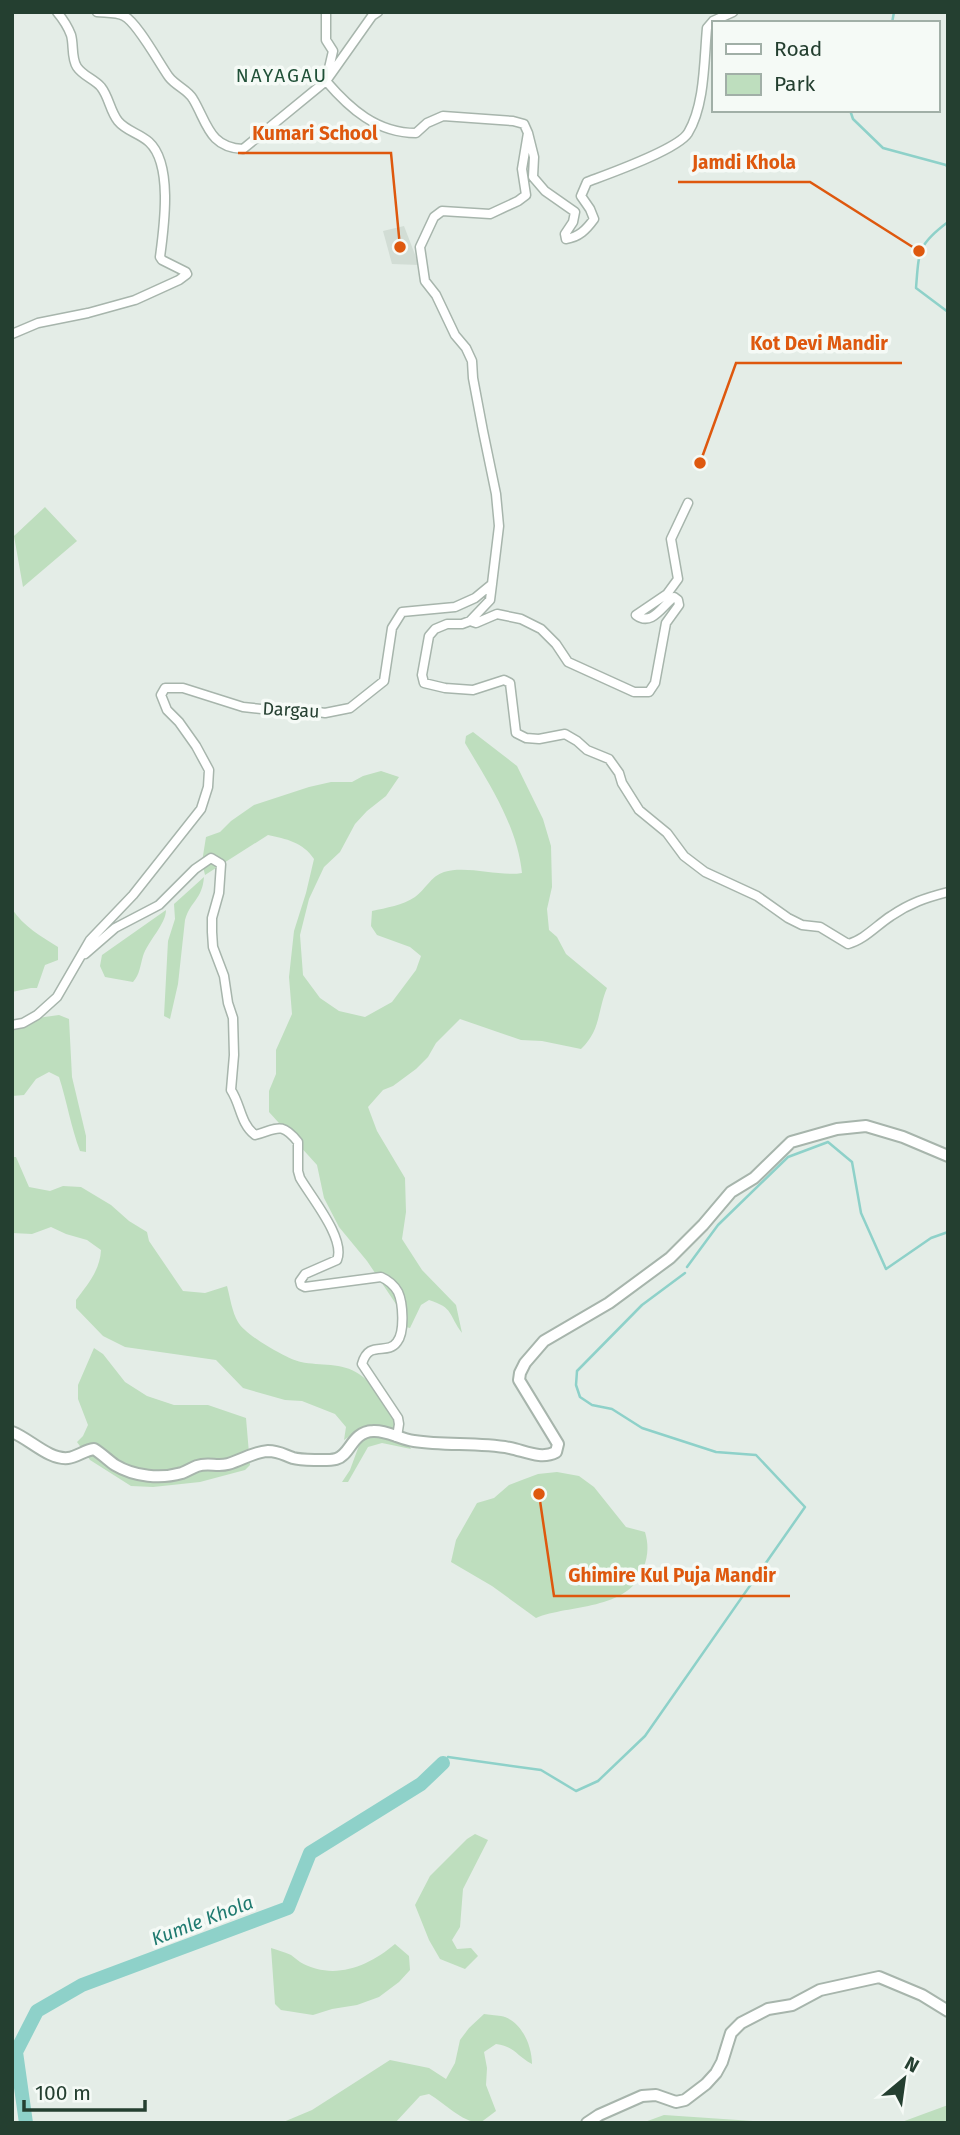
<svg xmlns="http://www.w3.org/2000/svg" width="960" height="2135" font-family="'Fira Sans',sans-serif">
<rect width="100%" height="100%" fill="#e4ede7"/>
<!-- built -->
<path fill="#d2ddd5" d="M404 226 419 265 392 264 383 231Z"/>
<!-- green -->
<path fill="#bedebe" d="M45 507 77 541 23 587 14 536Z
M473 732 517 766 543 819 551 846 552 887 547 909 549 930 557 937 566 954 607 988C597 1012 601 1030 581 1049L542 1041 521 1040 460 1019 436 1043 428 1057 416 1069 393 1086 383 1090 368 1107 377 1131 405 1178 406 1212 402 1239 422 1270 456 1305 462 1333C448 1314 454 1308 429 1300L421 1305 410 1328 402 1326 400 1310 367 1261 339 1227 324 1198 317 1165 269 1112V1091L276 1074V1050L292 1014 289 977 294 931 306 893 314 859C303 842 286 839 268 835L205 875 202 862 206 837 220 832 231 821 254 805 309 787 331 782H352L363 776 381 771 399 777 386 796 367 811 355 824 340 852 324 867 309 899 300 935 303 975 320 998 339 1011 365 1017 392 1002 416 970 421 956 410 947 377 935 371 926 372 911C386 908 403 905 415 897 425 890 431 876 444 872 467 865 500 877 522 873 517 825 489 784 465 743L466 736Z
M204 877C202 900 191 900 185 920L178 984 170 1019 164 1016 168 941 175 919 174 904Z
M12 909C24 927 41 936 58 947V960L45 965 37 988H31L12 992Z
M166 910C166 924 148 941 143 956 140 966 140 974 133 982L105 977 100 966 102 955Z
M59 1015 69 1019 72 1077 86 1136V1152L80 1151C71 1127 67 1102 59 1077L49 1072 36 1079 24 1095 12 1096V1031L20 1028 30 1019Z
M12 1157H16L29 1187 50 1191 63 1186 81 1187 111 1205 129 1221 147 1232 149 1241 183 1291 205 1293 227 1286C230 1297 232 1312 238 1322 245 1335 287 1359 301 1362 320 1366 342 1362 359 1374 379 1387 400 1428 411 1449L382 1443 368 1447 348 1482H342L350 1470 361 1440 353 1434 344 1440 346 1427 335 1414 302 1401 285 1400 243 1388 216 1360 125 1347 103 1336 76 1308V1300C88 1284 100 1270 101 1250L87 1240 66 1234 51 1227 32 1234 12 1233Z
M94 1348 103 1354 125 1382 147 1396 174 1405H208L246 1418 250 1465 245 1470 200 1482 153 1487 131 1486 90 1460 77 1442 83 1436 88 1425 78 1399V1385Z
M557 1472 579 1476 594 1487 626 1527 645 1532C649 1546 648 1556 643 1570 627 1611 570 1604 536 1618L492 1586 451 1562 456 1540 477 1503 494 1498 509 1485 522 1480 538 1474Z
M475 1834 488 1840 463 1889 460 1927 452 1940 457 1949 471 1948 478 1956 465 1969 440 1959 429 1940 415 1905 430 1876 467 1839Z
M395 1944 409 1956 410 1970 399 1982 379 1997 357 2005 332 2009 313 2015 281 2010 275 2004 271 1948C277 1950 285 1952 291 1955 294 1957 297 1960 300 1962 333 1981 368 1967 395 1944Z
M484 2014C489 2015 495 2015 501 2016 521 2020 532 2045 532 2064 516 2056 516 2047 496 2044L484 2052 487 2068 486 2085 496 2111 480 2123C460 2121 446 2104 429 2094L420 2096 395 2123H281L312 2110 390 2060 429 2068 446 2079 455 2063 460 2040 469 2028Z
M948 2105V2123H899Z
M664 2115 784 2123H642Z"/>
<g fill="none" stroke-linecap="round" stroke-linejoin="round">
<!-- stream -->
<path stroke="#8ed1c9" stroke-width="2.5" d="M892 23 894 12
M850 110 853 119 883 148 946 165 948 168
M948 222C917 245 919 252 916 288L948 312
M687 1267 718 1225 788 1157 828 1142 852 1162 861 1213 886 1269 931 1238 948 1232
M448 1757 541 1770 576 1791 598 1781 645 1736 805 1507 756 1455 716 1452 642 1428 612 1409 592 1405 580 1397 576 1385 577 1371 642 1305 685 1273"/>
<!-- river -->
<path stroke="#8ed1c9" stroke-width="14" d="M26 2123 16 2052 37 2011 82 1985 288 1908 310 1853 421 1784 443 1763"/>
<!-- minor casing -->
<g stroke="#a7b5ac" stroke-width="11">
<path id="minor" d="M97 12C104 13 117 12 124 16 137 22 159 63 169 77 176 86 188 90 193 99 207 122 209 148 243 149L326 81 372 16 378 12
M528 133 534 157 533 177 545 191 575 212 573 222 565 234 566 239C579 237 586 230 594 219L590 209 581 196 587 182C608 174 677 150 688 133 705 105 704 60 707 28L713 21 733 12
M12 334 38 323 88 313 135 300 179 280 187 274 186 272 162 260 160 257C164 227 173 164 149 142 139 133 126 131 118 121 110 111 109 97 101 87 94 79 83 76 77 67 71 58 74 45 71 35 68 27 62 18 57 12
M492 584 490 600 470 621 462 624H447L435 629 429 636 422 675 424 683 445 688 473 690 504 680 510 683 516 733 526 738 539 739 565 734 577 741 587 750 609 759 619 773 622 783 639 810 667 833 684 856 705 872 757 896 788 918 802 925 820 927 848 944C864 940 877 925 891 916 910 903 925 898 948 892
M470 621 476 623 497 614 521 619 541 629 556 644 568 662 634 692H649L655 683 666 623 679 605 678 600 674 597C662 606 652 627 636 615L667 594 678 579 671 539 688 503
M85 954 115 928 159 905 195 869 211 858 221 864 219 893 212 918V932L213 947 224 976 228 1003 233 1018 234 1055 231 1090C241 1105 240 1123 255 1135 277 1129 281 1121 298 1142V1171L300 1178C311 1197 346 1239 337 1260L305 1274 300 1281 301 1285 305 1287 381 1277C388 1280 394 1285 398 1292 403 1303 405 1332 397 1342 387 1356 369 1339 362 1364L398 1418 399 1424 397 1437
M12 1025 23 1023 37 1015 57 997 90 940 133 895 201 809 208 787 209 770 196 746 179 722 167 710 161 695 165 688H183L243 707 271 710 298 709 325 713 350 708 384 681 392 628 402 612 455 607 475 598 492 584 499 526 496 494 483 431 473 378 472 361 466 348 455 335 436 295 425 281 420 247 434 217 442 211 490 214 518 201 526 195 522 169 528 133 524 124 513 121 443 116 427 123 416 133C377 133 350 109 326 81L333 51 326 40V12"/>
</g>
<!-- tertiary casing -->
<g stroke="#a7b5ac" stroke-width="14">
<path id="tertiary" d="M12 1432C30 1439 49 1460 68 1458 77 1457 85 1450 94 1449 102 1454 108 1460 115 1465 135 1477 161 1479 182 1473 187 1471 192 1468 197 1466 208 1462 217 1467 228 1464 242 1460 253 1452 268 1451 279 1451 284 1455 293 1458 300 1460 329 1461 336 1459 351 1455 351 1432 373 1431 387 1430 399 1439 414 1441 446 1446 478 1442 510 1448 525 1451 541 1460 556 1452L558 1444 519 1380 520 1373 525 1363 544 1341 609 1303 670 1258 703 1225 731 1192 754 1178 791 1142 837 1129 866 1126 903 1137 948 1156
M587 2123 599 2115 642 2096 656 2095 676 2102 685 2100 706 2084 716 2073 722 2062 731 2033 741 2023 768 2009 792 2005 820 1990 879 1977 922 1995 948 2011"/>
</g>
<!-- minor -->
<use href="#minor" stroke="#fff" stroke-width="8"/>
<!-- tertiary -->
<use href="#tertiary" stroke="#fff" stroke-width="10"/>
</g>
<g text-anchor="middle" stroke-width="7" stroke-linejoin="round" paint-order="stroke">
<!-- street labels -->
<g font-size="18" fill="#243f30" stroke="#f5faf6">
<text transform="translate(291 710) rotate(3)" y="6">Dargau</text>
</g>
<!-- neighbourhood labels -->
<g font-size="19" letter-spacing="2" fill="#205138" stroke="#f5faf6">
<text x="282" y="82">NAYAGAU</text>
</g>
<!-- water labels -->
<g font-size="19" font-style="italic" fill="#1f7a70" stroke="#f5faf6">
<text transform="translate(202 1920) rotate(-21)" y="7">Kumle Khola</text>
</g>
</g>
<!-- callouts -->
<path fill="none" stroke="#de580e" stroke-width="2.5" d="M400 247L391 153H238M919 251L810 182H678M700 463L736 363H902M539 1494L554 1596H790"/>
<g fill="#de580e" stroke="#f5faf6" stroke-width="2.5">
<circle cx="400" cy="247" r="7"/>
<circle cx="919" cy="251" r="7"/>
<circle cx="700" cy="463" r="7"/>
<circle cx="539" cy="1494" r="7"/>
</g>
<g font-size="19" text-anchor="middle" font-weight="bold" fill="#de580e" stroke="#f5faf6" stroke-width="7" stroke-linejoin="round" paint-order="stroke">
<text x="315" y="140">Kumari School</text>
<text x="744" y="169">Jamdi Khola</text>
<text x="819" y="350">Kot Devi Mandir</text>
<text x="672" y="1582">Ghimire Kul Puja Mandir</text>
</g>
<!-- border -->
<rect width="960" height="2135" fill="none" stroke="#243f30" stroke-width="28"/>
<!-- legend -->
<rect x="712" y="21" width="228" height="91" fill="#f5faf6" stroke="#a1afa7" stroke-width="2"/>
<rect x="726" y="44" width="35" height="10" fill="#ffffff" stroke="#a1afa7" stroke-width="2"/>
<text x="774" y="56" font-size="21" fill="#243f30">Road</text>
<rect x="726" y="74" width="35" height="21" fill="#bedebe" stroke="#a1afa7" stroke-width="2"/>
<text x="774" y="91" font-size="21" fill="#243f30">Park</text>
<!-- north arrow -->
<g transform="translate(904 2079) rotate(29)" stroke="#f5faf6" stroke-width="5" paint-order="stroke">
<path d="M0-5L12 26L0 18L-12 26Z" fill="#243f30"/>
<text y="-10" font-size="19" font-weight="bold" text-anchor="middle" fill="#243f30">N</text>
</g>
<!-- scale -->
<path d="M24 2100v10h121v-10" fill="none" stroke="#243f30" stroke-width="3.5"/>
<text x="35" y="2100" font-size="21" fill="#243f30" stroke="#f5faf6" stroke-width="5" paint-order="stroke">100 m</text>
</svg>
